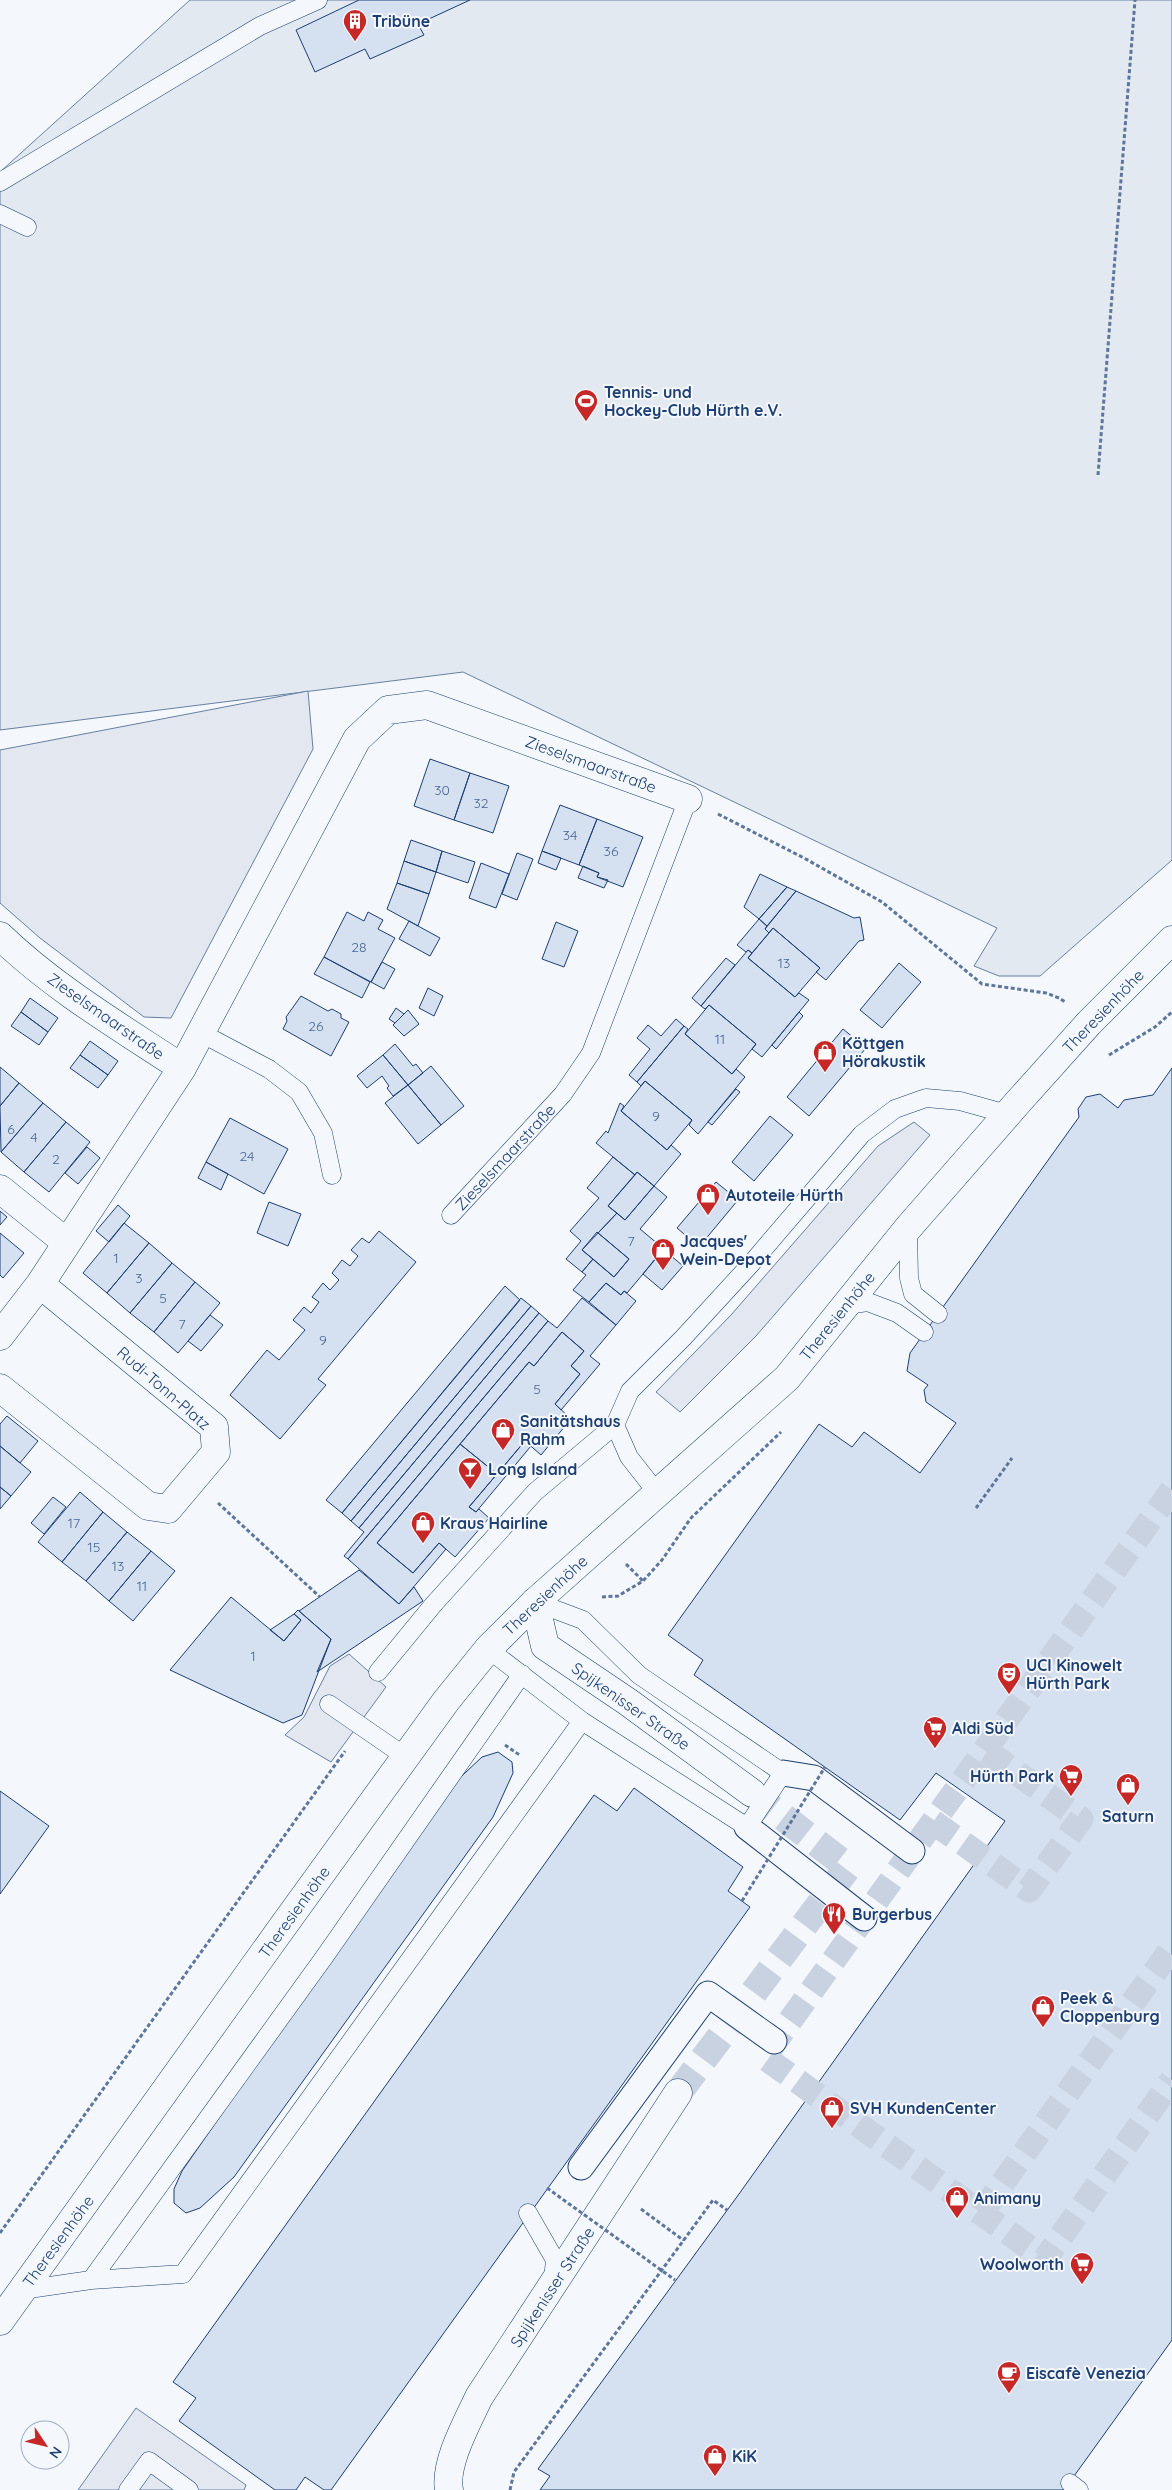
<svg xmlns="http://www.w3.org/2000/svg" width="1172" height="2490" font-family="Quicksand,sans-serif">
<rect width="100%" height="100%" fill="#f4f7fb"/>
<!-- green -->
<path fill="#e3e9f0" stroke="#687fa3" d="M190 0H1172V860L1040 976H999L974 966 997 928 463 672 0 730V172Z"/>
<!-- parking -->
<path fill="#e3e8f0" stroke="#687fa3" d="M308 691 313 749 171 1018 144 1017 40 938 0 903V750Z
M914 1122 930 1135 756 1336 680 1412 656 1392 731 1315 878 1146Z
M349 1654 386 1687 331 1762 285 1735 304 1717 330 1666Z
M136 2408 246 2485 244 2490H78Z"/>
<!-- building -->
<path fill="#d5e0f0" stroke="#1d3f73" d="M359 0H470L418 24 424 35 370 59 365 49 315 72 296 30Z
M430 759 470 773 454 820 414 806Z
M470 773 509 786 493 833 454 820Z
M560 805 597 819 579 865 542 851Z
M597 819 643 837 623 887 597 877 599 873 579 865Z
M411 840 442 851 436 872 404 861Z
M442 851 475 862 468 883 436 872Z
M542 851 561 858 556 870 538 863Z
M517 853 533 859 517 900 502 894Z
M404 861 436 872 429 894 397 883Z
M481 863 509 874 496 908 469 898Z
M583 866 599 873 597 877 608 880 604 888 578 878Z
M760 874 787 887 759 919 744 907Z
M397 883 429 894 418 926 387 909Z
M787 887 796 891 767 926 759 919Z
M796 891 854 918 860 917 864 940 859 941 826 980 816 972 820 968 773 928 769 933 765 929Z
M347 912 364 921 368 912 383 920 378 929 395 938 371 982 324 957Z
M759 919 767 926 765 929 769 933 752 953 748 950 746 952 737 945Z
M409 921 440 938 430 956 399 939Z
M556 922 578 931 564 967 542 959Z
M773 928 820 968 795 997 748 958Z
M748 950 752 953 748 958 795 997 799 993 809 1000 762 1057 752 1049 756 1044 709 1005 705 1009 701 1006Z
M324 957 370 982 362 998 314 974Z
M726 958 735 965 701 1006 692 998Z
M382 962 395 969 384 989 371 982Z
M899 963 921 982 882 1028 860 1010Z
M428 988 443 996 434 1016 419 1008Z
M301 996 328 1011 332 1009 341 1014V1018L349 1022 331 1056 283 1029 287 1021 286 1017Z
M30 998 58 1018 48 1032 21 1012Z
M709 1005 756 1044 732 1074 685 1034Z
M396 1008 404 1014 395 1023 389 1019Z
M408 1010 419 1024 404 1036 393 1025Z
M21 1012 48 1032 39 1045 11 1026Z
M799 1012 803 1016 776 1049 772 1045Z
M676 1019 684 1026 637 1082 629 1075 650 1049 637 1038 648 1025 661 1036Z
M684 1026 688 1029 685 1034 732 1074 736 1069 745 1077 698 1134 689 1125 692 1120 645 1081 641 1086 637 1082Z
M843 1029 866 1048 809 1116 787 1097Z
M90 1041 118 1061 108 1075 80 1055Z
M395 1044 413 1066 416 1064 423 1073 408 1085 383 1055Z
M80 1055 108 1075 98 1088 70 1068Z
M383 1055 408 1085 393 1096 387 1088 389 1086 382 1076 367 1088 357 1076Z
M431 1066 464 1106 441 1125 408 1085Z
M0 1067 19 1083 0 1106Z
M1172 1068V2340L1064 2490H540L550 2476 538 2469 739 2194 1005 1821 936 1773 900 1820 694 1675 703 1660 668 1635 819 1424 852 1447 864 1432 920 1473 956 1423 926 1402 924 1390 928 1385 907 1371 910 1353 1079 1117 1078 1109 1086 1097 1100 1094 1118 1108 1124 1100 1153 1095Z
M645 1081 692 1120 667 1150 621 1111Z
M19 1083 43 1103 1 1152 0 1106Z
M408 1085 441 1125 418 1144 385 1103Z
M736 1089 740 1092 712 1125 708 1122Z
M43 1103 66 1122 24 1172 1 1152Z
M620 1103 624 1106 621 1111 667 1150 671 1145 681 1154 654 1186 637 1172 635 1175 596 1143 606 1131 608 1133Z
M770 1116 793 1135 754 1181 732 1162Z
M230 1118 288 1149 264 1194 206 1162Z
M66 1122 90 1142 49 1192 24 1172Z
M87 1147 100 1158 78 1184 65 1173Z
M613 1157 635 1175 608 1206 617 1213 582 1250 593 1259 582 1272 566 1259 581 1241 570 1231 599 1198 587 1188Z
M206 1162 228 1174 221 1190 198 1178Z
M637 1172 654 1186 625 1220 608 1206Z
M716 1182 738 1200 699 1247 677 1228Z
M654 1186 667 1197 640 1229 664 1249 627 1293 624 1291 621 1295 606 1283 589 1302 573 1290 586 1275 582 1272 593 1259 614 1277 629 1259 598 1233 617 1213 625 1220Z
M269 1202 301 1214 288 1246 257 1233Z
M118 1205 130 1216 109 1242 96 1231Z
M0 1211 7 1217 0 1225Z
M124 1223 149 1243 107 1293 83 1273Z
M379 1231 416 1262 318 1379 326 1385 280 1439 230 1395 267 1350 279 1360 305 1330 293 1320 304 1307 311 1313 319 1302 312 1297 323 1283 330 1290 339 1280 332 1273 342 1260 350 1266 358 1256 351 1250 362 1238 369 1243Z
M597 1232 629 1259 614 1277 582 1250Z
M0 1233 24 1253 3 1278 0 1275Z
M149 1243 172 1263 130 1313 107 1293Z
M663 1249 683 1266 662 1290 643 1274Z
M172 1263 195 1282 154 1332 130 1313Z
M195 1282 220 1303 178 1353 154 1332Z
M606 1283 621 1295 624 1291 636 1301 616 1325 589 1302Z
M505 1286 520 1300 342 1513 326 1500Z
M521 1298 531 1306 351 1521 342 1513Z
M582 1298 616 1325 590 1356 600 1364 561 1410 555 1404 580 1374 571 1366 584 1351 562 1332 534 1366 529 1362 377 1543 413 1573 439 1543 446 1549 399 1604 348 1559 548 1321 557 1328Z
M531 1306 539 1313 359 1528 351 1521Z
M539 1313 548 1321 348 1559 344 1556 364 1532 359 1528Z
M210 1315 223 1325 201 1351 188 1341Z
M562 1332 584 1351 571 1366 580 1374 555 1404 571 1419 541 1455 525 1441 497 1474 460 1444 529 1362 534 1366Z
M7 1416 38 1441 20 1463 0 1446V1424Z
M525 1441 531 1446 476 1512 469 1507Z
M460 1444 497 1474 469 1507 476 1512 479 1509 489 1518 455 1557 439 1543 413 1573 377 1543Z
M0 1446 31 1472 11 1496 0 1487Z
M0 1487 11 1496 0 1509Z
M80 1492 103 1512 62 1562 38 1542Z
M53 1497 66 1507 44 1534 31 1523Z
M103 1512 127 1532 86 1581 62 1562Z
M127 1532 151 1551 109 1601 86 1581Z
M151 1551 175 1571 133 1621 109 1601Z
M359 1570 399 1604 414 1587 423 1601 317 1672 331 1639 299 1611Z
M231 1597 284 1641 301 1620 294 1614 298 1610 331 1639 302 1715 283 1723 170 1670Z
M294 1614 301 1620 284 1641 270 1630Z
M498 1752 512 1762 513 1773 493 1817 234 2177 200 2208 186 2213 174 2203V2189L182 2171 450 1787 482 1757Z
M634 1788 743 1867 728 1891 750 1907 331 2490H324L305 2477 296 2490H275L179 2421 196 2398 173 2382 594 1795 617 1811Z
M0 1791 49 1826 0 1894Z"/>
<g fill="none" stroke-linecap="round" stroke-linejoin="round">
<!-- pedestrian-tunnel -->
<path stroke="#c9d2e0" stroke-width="25" stroke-dasharray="25 12" stroke-linecap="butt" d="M1172 1490 764 2057 1045 2259 1172 2080
M933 1822 1029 1890 1081 1819 985 1750
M981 2213 1172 1948"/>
<!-- minor-tunnel -->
<path stroke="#c9d2e0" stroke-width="28" stroke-dasharray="28 14" stroke-linecap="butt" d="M678 2093 848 1867 752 1793"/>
<!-- service casing -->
<g stroke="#1d3f73" stroke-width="19">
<path id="service" d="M0 182 260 26 318 0
M0 214 27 227
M201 1033 269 1069 299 1092 323 1133 332 1175
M451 1215 563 1094 591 1053 688 799
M908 1228 909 1278 913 1294 938 1314
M846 1305 868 1302 897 1313 924 1332
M658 1494 629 1457 615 1425 630 1391 683 1338 750 1265 862 1134 895 1109 926 1098 960 1101 1007 1114
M535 1602 583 1620 639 1675 783 1773 747 1827 582 1721
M378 1672 433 1605 535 1492 615 1425
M329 1704 406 1757
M528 2213 555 2260 553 2280
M91 2280 325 1956 522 1674
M22 2290 91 2280 183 2274 582 1721 488 1649
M1070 2483 1079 2490
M128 2490 149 2461 189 2490"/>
</g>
<!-- pedestrian casing -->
<g stroke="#1d3f73" stroke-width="27">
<path id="pedestrian" d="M783 1773 814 1778 912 1851
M747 1827 864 1918
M581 2167 708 1994 774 2041"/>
</g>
<!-- minor casing -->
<g stroke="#1d3f73" stroke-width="29">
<path id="minor" d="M0 936C54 988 120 1027 182 1068
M0 1189 67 1243
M0 1336 40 1284 182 1068 357 739 388 710 427 705 688 799
M0 1388 148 1506 168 1509 216 1452 214 1427 40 1284
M535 1602 545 1646 628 1702 752 1793
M449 2490C444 2463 468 2421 479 2397L678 2093"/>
</g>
<!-- tertiary casing -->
<g stroke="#1d3f73" stroke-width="29">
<path id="tertiary" d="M0 2321 281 1929 446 1701 488 1649 535 1602 787 1378 908 1228 1019 1101 1089 1023 1172 940"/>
</g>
<!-- path -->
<path stroke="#5e769c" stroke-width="3" stroke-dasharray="4 2.5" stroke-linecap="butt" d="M1098 475 1135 0
M718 814 804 858 882 902 982 984 1046 993 1059 998 1065 1002
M1109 1055 1155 1027 1172 1012
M218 1503 320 1597
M976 1508 1012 1458
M626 1564 643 1581
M602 1597 618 1596 643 1581 662 1560 691 1518 781 1432
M505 1745 521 1756
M641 2209 683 2240
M0 2233 345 1751
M510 2490 514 2472 713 2200 727 2210"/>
<!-- service -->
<use href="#service" stroke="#f4f7fb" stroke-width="18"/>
<!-- pedestrian -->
<use href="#pedestrian" stroke="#f4f7fb" stroke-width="25"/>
<!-- minor -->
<use href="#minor" stroke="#f4f7fb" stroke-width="28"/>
<!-- tertiary -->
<use href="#tertiary" stroke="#f4f7fb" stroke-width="28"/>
<!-- path-bridge -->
<path stroke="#5e769c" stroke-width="3" stroke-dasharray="4 2.5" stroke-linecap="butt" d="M742 1901 825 1767
M547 2188 675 2280"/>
</g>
<!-- icons -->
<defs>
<g id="building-pin" transform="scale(1.25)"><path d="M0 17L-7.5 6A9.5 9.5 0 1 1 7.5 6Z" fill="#c62828" stroke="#f4f7fb"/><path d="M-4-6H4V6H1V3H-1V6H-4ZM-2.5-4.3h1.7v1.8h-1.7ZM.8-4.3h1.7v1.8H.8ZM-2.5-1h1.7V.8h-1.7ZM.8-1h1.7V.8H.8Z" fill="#fff"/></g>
<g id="stadium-pin" transform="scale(1.25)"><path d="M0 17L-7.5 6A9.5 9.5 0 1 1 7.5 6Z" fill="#c62828" stroke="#f4f7fb"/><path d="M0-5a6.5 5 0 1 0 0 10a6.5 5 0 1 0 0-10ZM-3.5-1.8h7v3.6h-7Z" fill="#fff"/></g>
<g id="shop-pin" transform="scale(1.25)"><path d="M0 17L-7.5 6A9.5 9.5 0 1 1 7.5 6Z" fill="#c62828" stroke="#f4f7fb"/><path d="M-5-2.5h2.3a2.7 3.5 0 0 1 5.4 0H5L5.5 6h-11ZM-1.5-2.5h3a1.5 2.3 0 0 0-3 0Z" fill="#fff"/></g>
<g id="bar-pin" transform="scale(1.25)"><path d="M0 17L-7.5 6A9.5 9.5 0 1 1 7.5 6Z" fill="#c62828" stroke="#f4f7fb"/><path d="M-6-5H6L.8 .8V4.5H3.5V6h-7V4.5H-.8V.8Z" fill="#fff"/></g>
<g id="theatre-pin" transform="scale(1.25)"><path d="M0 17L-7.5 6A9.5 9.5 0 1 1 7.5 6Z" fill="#c62828" stroke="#f4f7fb"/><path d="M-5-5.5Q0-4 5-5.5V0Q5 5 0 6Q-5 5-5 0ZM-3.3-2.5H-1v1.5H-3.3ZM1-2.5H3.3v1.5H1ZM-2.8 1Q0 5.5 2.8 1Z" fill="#fff"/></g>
<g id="supermarket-pin" transform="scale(1.25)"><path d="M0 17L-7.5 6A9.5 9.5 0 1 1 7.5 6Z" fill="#c62828" stroke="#f4f7fb"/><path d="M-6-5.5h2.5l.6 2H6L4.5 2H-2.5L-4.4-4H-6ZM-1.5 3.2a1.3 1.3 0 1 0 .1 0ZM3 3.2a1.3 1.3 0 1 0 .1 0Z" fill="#fff"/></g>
<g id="restaurant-pin" transform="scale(1.25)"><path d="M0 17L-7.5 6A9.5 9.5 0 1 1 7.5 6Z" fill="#c62828" stroke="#f4f7fb"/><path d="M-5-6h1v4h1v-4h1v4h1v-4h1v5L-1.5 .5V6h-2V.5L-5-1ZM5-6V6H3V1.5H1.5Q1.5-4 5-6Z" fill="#fff"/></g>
<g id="cafe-pin" transform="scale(1.25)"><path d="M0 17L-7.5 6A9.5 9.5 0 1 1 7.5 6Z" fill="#c62828" stroke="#f4f7fb"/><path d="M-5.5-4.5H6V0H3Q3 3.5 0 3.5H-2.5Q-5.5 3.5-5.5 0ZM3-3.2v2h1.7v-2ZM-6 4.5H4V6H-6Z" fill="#fff"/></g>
</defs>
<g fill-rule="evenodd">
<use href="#building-pin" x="355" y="21"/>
<use href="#stadium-pin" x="586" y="401"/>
<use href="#shop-pin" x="825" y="1052"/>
<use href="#shop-pin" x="708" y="1195"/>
<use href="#shop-pin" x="663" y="1250"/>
<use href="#shop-pin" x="503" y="1430"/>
<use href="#bar-pin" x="470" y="1469"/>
<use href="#shop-pin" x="423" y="1523"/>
<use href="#theatre-pin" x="1009" y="1674"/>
<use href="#supermarket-pin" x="935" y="1728"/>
<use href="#supermarket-pin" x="1071" y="1776"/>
<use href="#shop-pin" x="1128" y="1785"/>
<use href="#restaurant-pin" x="834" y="1914"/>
<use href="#shop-pin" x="1043" y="2007"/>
<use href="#shop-pin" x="832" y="2108"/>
<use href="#shop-pin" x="957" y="2198"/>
<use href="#supermarket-pin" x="1082" y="2264"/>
<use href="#cafe-pin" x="1009" y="2373"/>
<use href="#shop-pin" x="715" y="2456"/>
</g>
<g text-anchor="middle" stroke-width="4" stroke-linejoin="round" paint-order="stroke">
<!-- number labels -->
<g font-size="14" fill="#4b6792">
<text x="442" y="795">30</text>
<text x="481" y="808">32</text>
<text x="570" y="840">34</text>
<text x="611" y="856">36</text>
<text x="359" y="952">28</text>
<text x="784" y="968">13</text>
<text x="316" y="1031">26</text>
<text x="720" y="1044">11</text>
<text x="656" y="1121">9</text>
<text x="11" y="1134">6</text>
<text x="34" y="1142">4</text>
<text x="247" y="1161">24</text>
<text x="56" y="1164">2</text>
<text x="631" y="1246">7</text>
<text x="116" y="1263">1</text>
<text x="139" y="1283">3</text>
<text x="163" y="1303">5</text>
<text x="182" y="1329">7</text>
<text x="323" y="1345">9</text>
<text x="537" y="1394">5</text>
<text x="74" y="1528">17</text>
<text x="94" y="1552">15</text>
<text x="118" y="1571">13</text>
<text x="142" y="1591">11</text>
<text x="253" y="1661">1</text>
</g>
<!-- poi labels -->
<g font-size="16" font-weight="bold" fill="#1d3f73" stroke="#f4f7fb" text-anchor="start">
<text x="372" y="27">Tribüne</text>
<text x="604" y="398">Tennis- und<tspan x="604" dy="18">Hockey-Club Hürth e.V.</tspan></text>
<text x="842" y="1049">Köttgen<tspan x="842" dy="18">Hörakustik</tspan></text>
<text x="726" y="1201">Autoteile Hürth</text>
<text x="680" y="1247">Jacques'<tspan x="680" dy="18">Wein-Depot</tspan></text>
<text x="520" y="1427">Sanitätshaus<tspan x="520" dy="18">Rahm</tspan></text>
<text x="488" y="1475">Long Island</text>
<text x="440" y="1529">Kraus Hairline</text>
<text x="1026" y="1671">UCI Kinowelt<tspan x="1026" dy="18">Hürth Park</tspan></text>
<text x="952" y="1734">Aldi Süd</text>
<text x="1054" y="1782" text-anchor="end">Hürth Park</text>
<text x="1128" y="1822" text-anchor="middle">Saturn</text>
<text x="852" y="1920">Burgerbus</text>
<text x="1060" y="2004">Peek &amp;<tspan x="1060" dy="18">Cloppenburg</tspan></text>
<text x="850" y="2114">SVH KundenCenter</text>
<text x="974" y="2204">Animany</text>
<text x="1064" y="2270" text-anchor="end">Woolworth</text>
<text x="1026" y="2379">Eiscafè Venezia</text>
<text x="732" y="2462">KiK</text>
</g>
<!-- street labels -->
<g font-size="16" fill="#1d3f73" stroke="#f4f7fb">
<text transform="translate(591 764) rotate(20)" y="6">Zieselsmaarstraße</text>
<text transform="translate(1103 1011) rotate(-46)" y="6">Theresienhöhe</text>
<text transform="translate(106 1016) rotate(35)" y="6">Zieselsmaarstraße</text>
<text transform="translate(505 1157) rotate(-47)" y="6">Zieselsmaarstraße</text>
<text transform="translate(837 1316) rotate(-51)" y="6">Theresienhöhe</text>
<text transform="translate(164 1388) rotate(41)" y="6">Rudi-Tonn-Platz</text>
<text transform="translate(545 1595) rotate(-43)" y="6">Theresienhöhe</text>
<text transform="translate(631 1706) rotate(35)" y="6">Spijkenisser Straße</text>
<text transform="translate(294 1912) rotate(-54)" y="6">Theresienhöhe</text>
<text transform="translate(58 2241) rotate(-54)" y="6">Theresienhöhe</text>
<text transform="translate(552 2287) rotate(-57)" y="6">Spijkenisser Straße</text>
</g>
</g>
<!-- north arrow -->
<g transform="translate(45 2445) rotate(125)"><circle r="24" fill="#f4f7fb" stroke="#9eadc5"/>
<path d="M0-4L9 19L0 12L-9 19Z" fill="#c62828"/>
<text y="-8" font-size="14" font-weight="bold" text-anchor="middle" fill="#1d3f73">N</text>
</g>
</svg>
